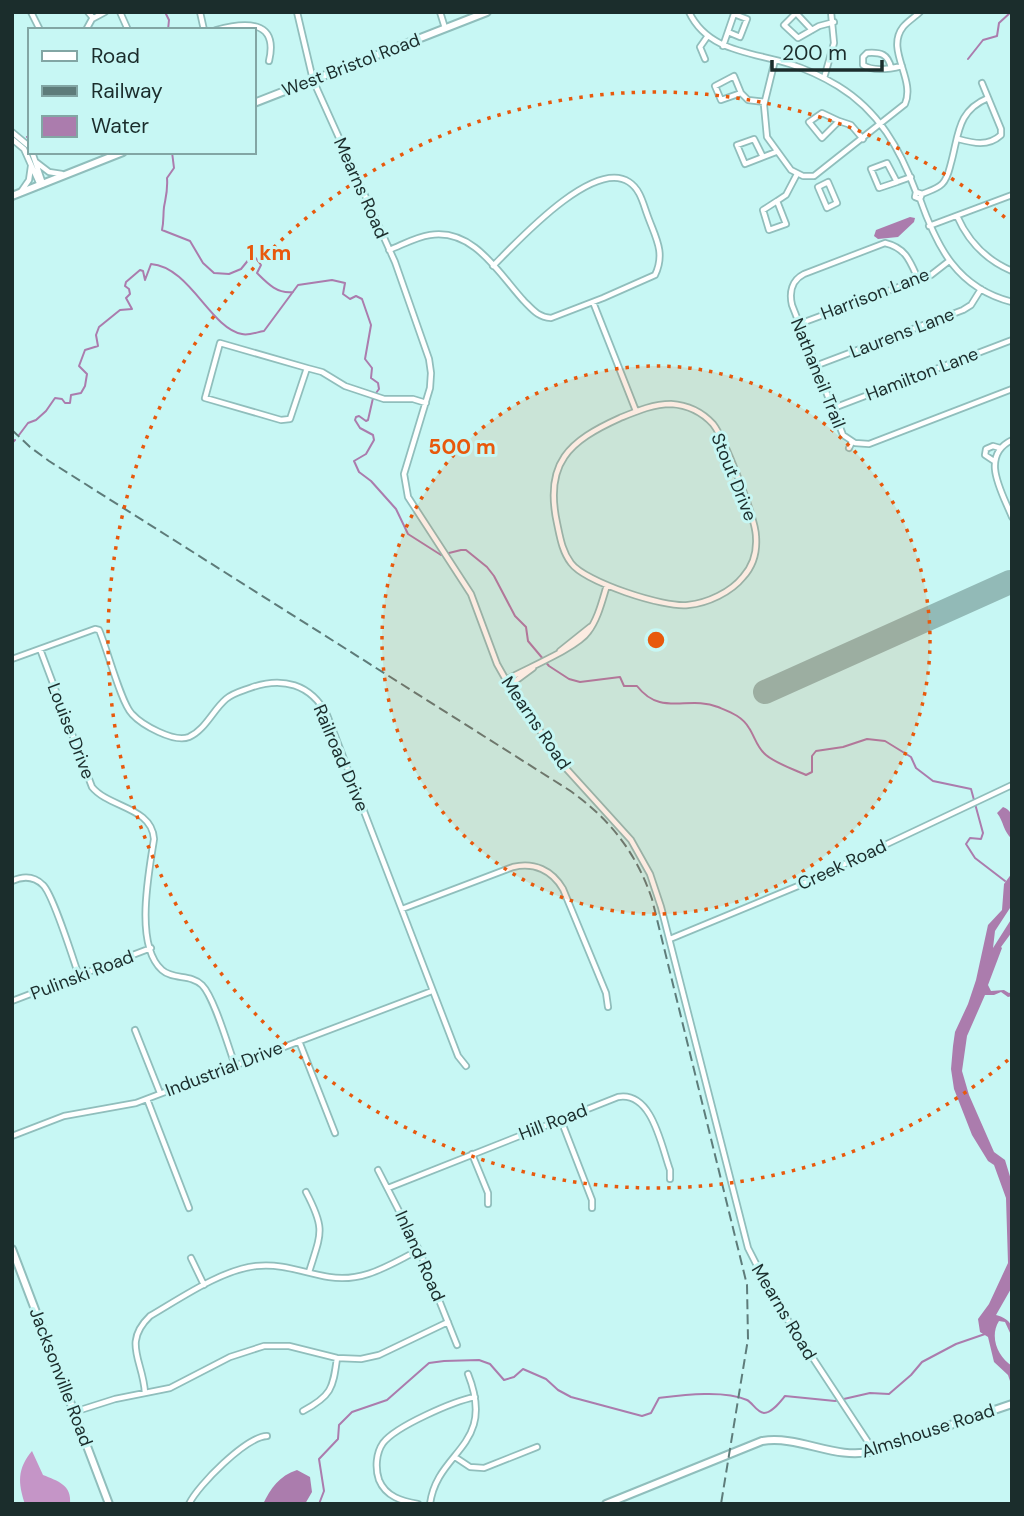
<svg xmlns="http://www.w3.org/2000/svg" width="1024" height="1516" font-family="'DM Sans',sans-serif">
<rect width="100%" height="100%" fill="#c7f7f4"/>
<!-- forest -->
<path fill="#c595c7" d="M32 1451 43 1475C58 1481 72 1485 70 1504H25C18 1483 17 1469 32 1451Z"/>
<!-- water -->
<path fill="#ab7cad" d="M910 217 915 218 914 222 898 237 878 239 874 236 876 230Z
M1003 807C1016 811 1012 827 1012 839 1003 831 1004 822 997 813Z
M1012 873 1010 908 995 931 993 948 1012 918V932L1001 947 1002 948 988 985 991 991 1004 990 1009 993 1012 992V996L1008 997 1001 992 994 995H985L967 1036 962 1071 969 1095 994 1152 1005 1160 1012 1183V1287L996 1315C1017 1321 1012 1331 1012 1351L1011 1335 1005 1322 999 1321C989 1337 998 1357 1012 1366V1387L1008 1375 994 1362 988 1337 980 1332 978 1319 989 1304 1008 1263 1006 1198 994 1165 988 1161 972 1135 954 1089 951 1069 953 1046 955 1032 968 1004 976 980 988 925 1002 910 1004 884Z
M297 1470 310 1477 312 1492 305 1504H263C271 1488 279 1476 297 1470Z"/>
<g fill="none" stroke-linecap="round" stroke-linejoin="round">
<!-- stream -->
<path stroke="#ab7cad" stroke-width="2" d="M165 12 169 20 168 30
M968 59 983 40 997 36 999 23 1011 12
M27 137 30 136
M172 152 174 168 167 178C168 190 166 196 164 207 163 215 164 221 162 230L190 241 203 263 214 273 229 274 241 269 250 258 255 257 261 265 257 273C267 283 277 294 293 292
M373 398 368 420 366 421 359 416 356 417 355 420 360 428 373 435 374 440 366 454 354 461 359 472 371 481 396 509 408 534 441 555 461 550H466L487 567 494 576 515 616 526 627 528 641 549 666 569 679 580 682 620 677 624 686H637C661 717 688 695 718 707 730 712 742 716 749 728 755 737 757 748 766 755 777 764 793 769 806 775L812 772V756L816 751 843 747 867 739 885 741 911 757 916 768 933 781 971 789 983 833 981 839 970 838 966 844 975 858 1005 881
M19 435 28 423 36 420 46 411 55 398 62 399 65 403H70L71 395 81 393 85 386 87 374 79 366 85 350 98 346 96 335 99 327 120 310 132 309 126 298 130 294 129 289 125 286 126 282 140 270 143 271 145 280 151 264C190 267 210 328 242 334 248 336 257 332 264 331L298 285 332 280 345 283 343 294 350 299 356 296 362 299 371 325 365 359 372 368 371 378 378 383 379 389 376 393
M12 443 15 440
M319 1504 324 1491 319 1459 338 1439 339 1425 352 1412 387 1400 429 1363 444 1361 479 1360 490 1364 504 1380 514 1377 523 1369 546 1379 558 1390 571 1397 642 1416 651 1413 659 1398C684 1395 724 1390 747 1400 753 1403 756 1412 764 1413 772 1413 780 1402 785 1396L835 1401 870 1393 889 1394 911 1375 922 1362 956 1344 985 1334"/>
<!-- runway -->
<path stroke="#92bab7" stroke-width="24" d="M765 692 1010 582"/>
<!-- minor casing -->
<g stroke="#90bebc" stroke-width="8">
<path id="minor" d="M31 12 40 30
M88 12 93 18
M120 12 128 30
M200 12 204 30
M297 12 313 80 395 262 429 359 431 373 430 388 404 474 408 497 471 594 497 664 506 680 563 765 631 840 650 874 661 907 748 1248 774 1299 874 1451
M440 12 445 28
M689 12C708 52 752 52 790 64 806 69 823 77 838 86 879 111 900 149 916 192
M86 30 92 19 105 12
M216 30C244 22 279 19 269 61
M812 30 796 13 784 25 798 38 819 26 834 22
M723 46 734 14 747 19 740 37 728 32
M705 59 700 47 707 37
M775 60 764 105 767 137 791 170 803 176H814L905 104C916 79 885 50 903 27 908 21 915 17 920 12
M891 68C888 54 881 52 867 53L863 57V65C874 72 890 69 902 66
M734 76 741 93 721 100 715 86Z
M824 78 834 43 831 12
M741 93 748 100 765 102
M822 113 839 121 822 138 809 122Z
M839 121 851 125 863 139
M12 132 30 147
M12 139 24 149 40 185
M754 139 763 157 745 164 737 145Z
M958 139C973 143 988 147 1001 135V129L982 83
M32 152 43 184
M763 157 776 152
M36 162 49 172 62 174
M887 163 897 182 879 188 871 169Z
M828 182 837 203 827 208 818 187Z
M897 182 911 177
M20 193 29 180 31 166
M922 194C929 191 937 189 942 184 948 178 949 170 951 163 959 134 957 111 988 98
M920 199 915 197 916 192 922 194 920 199C937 247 957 288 1012 302
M777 201 786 224 769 230 763 210Z
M777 201 786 195 797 174
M957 216C968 241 986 260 1012 271
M929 226 1012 195
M389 250C402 245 416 237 430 235 474 228 499 274 524 301 533 310 538 317 551 318L603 298 655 275C666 252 655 237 647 214 643 203 640 189 629 182 593 158 516 243 493 266
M918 279C910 261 906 248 885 243L804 274C792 280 789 292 792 305L843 435 855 443 869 444 1012 389
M593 302 636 411
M799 324 931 275 949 261
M220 343 307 368 290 419 281 420 205 398Z
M815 366 963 310 971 305 981 289
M307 368 322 372 345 386 384 399H413L426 403
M671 404C687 405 702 412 713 424 724 438 756 519 756 537 757 551 753 566 743 577 731 592 708 603 688 605 664 608 585 582 571 563 562 551 560 537 557 523 544 463 569 441 620 418 637 411 653 404 671 404Z
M831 409 1012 340
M1012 440C979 456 1002 492 1012 517
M849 448 852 442
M994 461 985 455 986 449 993 446 1000 448
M40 649 92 787C109 808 152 807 154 839 149 872 134 945 162 970 173 980 191 974 202 985 214 997 228 1046 235 1065
M560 651 590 627
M12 659 95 629 99 630C107 648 121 703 132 714 142 725 174 743 189 737 205 730 213 710 226 699 233 693 242 691 250 688 282 676 311 684 327 715L458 1056 466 1066
M506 680C525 669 577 648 588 632 598 619 602 601 607 585
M510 685 533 668
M12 881C23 876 34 876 43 885 53 894 73 959 79 976
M402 909 513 867C534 862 552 870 563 889L606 993 608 1007
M670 939 798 886 1012 785
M12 1001 151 948
M135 1030 160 1093
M299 1041 335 1133
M147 1099 189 1208
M561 1120 592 1200V1208
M12 1136 64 1116 136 1103 432 991
M472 1154 488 1193V1204
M378 1170 419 1250 457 1345
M388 1188 618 1097C652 1091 661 1145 670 1170V1179
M306 1192C326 1230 321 1233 309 1272
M191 1258 204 1285
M145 1393C143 1360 122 1343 150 1316 181 1298 221 1270 256 1266 283 1263 304 1273 329 1277 364 1283 390 1264 419 1250
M303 1411C331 1396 333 1389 337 1358
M74 1412 115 1399 170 1388 230 1357 264 1346H289L337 1358 361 1359 379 1355 448 1322
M455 1457 470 1467 484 1468 537 1447
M189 1504C198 1485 246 1437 267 1436
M418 1504C402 1501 386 1497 379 1480 375 1468 376 1453 383 1443 396 1426 454 1401 475 1397
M430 1504C437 1450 497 1447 468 1374"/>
</g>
<!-- major casing -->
<g stroke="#90bebc" stroke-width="10">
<path id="major" d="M254 103 487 12
M12 196 123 152
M12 1249 109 1504
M606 1504 762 1441C801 1435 835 1461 874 1451L1012 1404"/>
</g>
<!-- minor -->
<use href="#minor" stroke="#fff" stroke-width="4.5"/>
<!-- major -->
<use href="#major" stroke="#fff" stroke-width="6"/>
<!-- rail -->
<path stroke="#5e7c7a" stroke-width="2" stroke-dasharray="10 5" stroke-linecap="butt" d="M12 430 30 447 49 461 569 790C609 818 636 852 652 899L747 1285 748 1339 721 1504"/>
</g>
<!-- distance rings -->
<circle cx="656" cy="640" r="274" fill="#e8590c" fill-opacity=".12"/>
<g fill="none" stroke="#e8590c" stroke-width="3.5" stroke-dasharray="3.5 7">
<circle cx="656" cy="640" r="274"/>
<path d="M1008 1060A548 548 0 1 1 1008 220"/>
</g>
<g text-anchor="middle" stroke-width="6" stroke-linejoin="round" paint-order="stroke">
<!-- street labels -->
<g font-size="18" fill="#1b2d2c" stroke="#c7f7f4">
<text transform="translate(351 65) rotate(-21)" y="6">West Bristol Road</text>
<text transform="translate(361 188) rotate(66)" y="6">Mearns Road</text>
<text transform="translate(875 294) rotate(-21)" y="6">Harrison Lane</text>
<text transform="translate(902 333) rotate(-21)" y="6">Laurens Lane</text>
<text transform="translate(818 373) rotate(68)" y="6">Nathaneil Trail</text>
<text transform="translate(922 374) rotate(-21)" y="6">Hamilton Lane</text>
<text transform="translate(734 477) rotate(68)" y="6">Stout Drive</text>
<text transform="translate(536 723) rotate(56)" y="6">Mearns Road</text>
<text transform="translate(71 731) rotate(69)" y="6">Louise Drive</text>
<text transform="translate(341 758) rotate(67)" y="6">Railroad Drive</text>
<text transform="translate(842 865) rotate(-25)" y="6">Creek Road</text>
<text transform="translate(82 975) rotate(-21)" y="6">Pulinski Road</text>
<text transform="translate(224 1069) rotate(-21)" y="6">Industrial Drive</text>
<text transform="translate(553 1122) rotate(-21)" y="6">Hill Road</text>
<text transform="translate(420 1256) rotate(66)" y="6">Inland Road</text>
<text transform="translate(784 1312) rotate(59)" y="6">Mearns Road</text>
<text transform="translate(61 1377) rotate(69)" y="6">Jacksonville Road</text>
<text transform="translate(928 1431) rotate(-18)" y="6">Almshouse Road</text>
</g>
</g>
<circle cx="656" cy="640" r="10" fill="#e8590c" stroke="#c7f7f4" stroke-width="3.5"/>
<g font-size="21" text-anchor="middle" font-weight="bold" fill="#e8590c" stroke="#c7f7f4" stroke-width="6" stroke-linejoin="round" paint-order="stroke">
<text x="269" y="260">1 km</text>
<text x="462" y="454">500 m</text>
</g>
<!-- border -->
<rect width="1024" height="1516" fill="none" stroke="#1b2d2c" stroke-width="28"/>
<!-- legend -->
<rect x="28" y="28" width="228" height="126" fill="#c7f7f4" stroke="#82a6a4" stroke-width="2"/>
<rect x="42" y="51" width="35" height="10" fill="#ffffff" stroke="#82a6a4" stroke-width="2"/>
<text x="91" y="63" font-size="21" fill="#1b2d2c">Road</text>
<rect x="42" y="86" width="35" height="10" fill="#5e7c7a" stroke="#82a6a4" stroke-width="2"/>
<text x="91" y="98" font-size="21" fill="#1b2d2c">Railway</text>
<rect x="42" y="116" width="35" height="21" fill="#ab7cad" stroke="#82a6a4" stroke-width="2"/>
<text x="91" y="133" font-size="21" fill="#1b2d2c">Water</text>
<!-- scale -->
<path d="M772 60v10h110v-10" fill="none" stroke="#1b2d2c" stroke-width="3.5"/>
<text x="782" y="60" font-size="21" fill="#1b2d2c" stroke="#c7f7f4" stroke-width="5" paint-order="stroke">200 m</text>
</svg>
